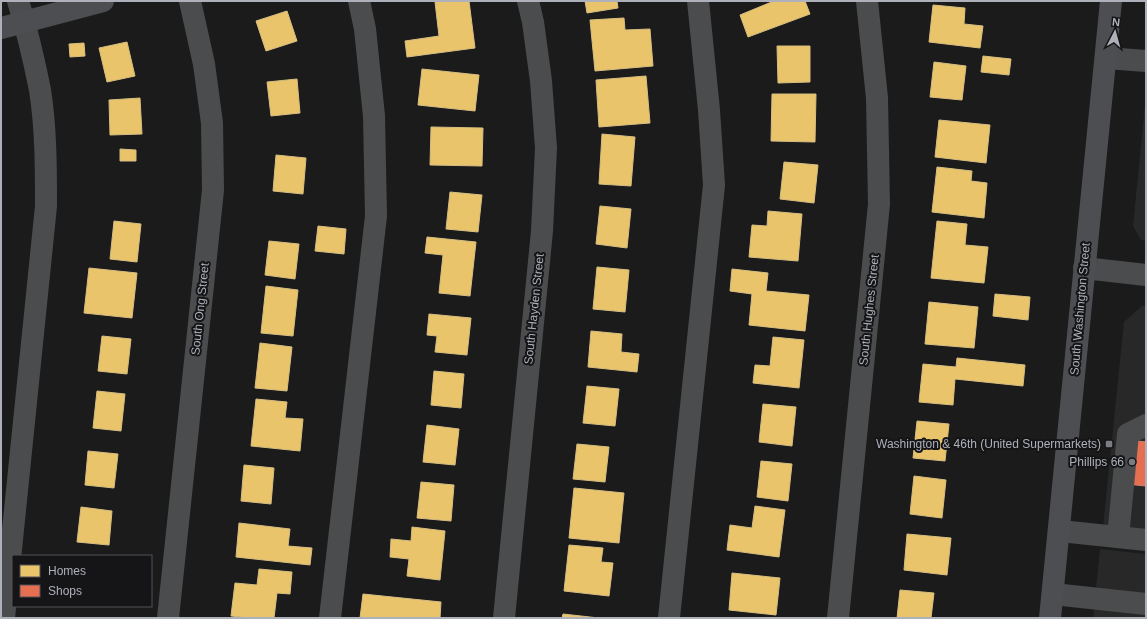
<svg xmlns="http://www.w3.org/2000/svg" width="1147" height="619" font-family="Arial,sans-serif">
<rect width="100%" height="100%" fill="#1b1b1b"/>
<!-- built -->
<path fill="#282829" d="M1146 95V241L1141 240 1133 226Z
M1142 306H1146V531L1103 527 1124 322Z
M1100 549 1146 554V618H1093Z"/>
<!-- homes -->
<path fill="#e9c46a" stroke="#d7be82" d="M442 1H469L475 48 407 57 405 41 439 36 435 2Z
M585 1H617L618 8 587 13Z
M774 1H805L810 14 748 37 740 15Z
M933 5 965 8 964 24 983 26 980 48 929 42Z
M287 11 297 41 266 51 256 21Z
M624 18 625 30 650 29 653 66 595 71 590 20Z
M127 42 135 76 107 82 99 48Z
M84 43 85 56 70 57 69 44Z
M777 46H810V82L778 83Z
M983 56 1011 59 1009 75 981 72Z
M934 62 966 66 962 100 930 97Z
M422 69 479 75 475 111 418 105Z
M646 76 650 123 599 127 596 80Z
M297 79 300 113 271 116 267 82Z
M772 94H816L815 142 771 141Z
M140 98 142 134 110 135 109 100Z
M939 120 990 125 986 163 935 157Z
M431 127 483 128 482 166 430 165Z
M602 134 635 137 631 186 599 184Z
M120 149 136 150V161H120Z
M276 155 306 158 303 194 273 191Z
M784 162 818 165 814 203 780 199Z
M937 167 972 171 971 181 987 183 984 218 932 212Z
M450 192 482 195 478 232 446 229Z
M600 206 631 209 627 248 596 244Z
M768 211 802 214 798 261 749 257 752 225 767 226Z
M114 221 141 224 137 262 110 259Z
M937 221 967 224 965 245 988 247 984 283 931 278Z
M318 226 346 229 344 254 315 251Z
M427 237 476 242 470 296 439 293 443 255 425 253Z
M269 241 299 244 295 279 265 275Z
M597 267 629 270 625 312 593 309Z
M89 268 137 273 132 318 84 313Z
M732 269 768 273 766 291 809 295 805 331 749 325 752 294 730 291Z
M266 286 298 290 293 336 261 333Z
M995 294 1030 297 1028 320 993 316Z
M929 302 978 307 974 348 925 344Z
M429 314 471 318 467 355 435 352 437 336 427 335Z
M591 331 622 334 621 352 639 354 637 372 588 367Z
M102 336 131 339 127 374 98 371Z
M773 337 804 340 799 388 753 383 755 365 770 366Z
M260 343 292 347 287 391 255 388Z
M957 358 1025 365 1023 386 955 379 953 405 919 402 923 364 956 367Z
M434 371 464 374 461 408 431 405Z
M587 386 619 389 615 426 583 423Z
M97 391 125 394 121 431 93 428Z
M256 399 287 402 285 418 303 419 300 451 251 446Z
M763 404 796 407 792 446 759 442Z
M917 421 949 424 945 461 913 458Z
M427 425 459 429 455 465 423 462Z
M577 444 609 447 605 482 573 479Z
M88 451 118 454 114 488 85 485Z
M761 461 792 464 788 501 757 497Z
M244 465 274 468 271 504 241 501Z
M914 476 946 480 942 518 910 514Z
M421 482 454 485 451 521 417 518Z
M574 488 624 493 619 543 569 538Z
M755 506 785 510 779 557 727 550 730 525 752 528Z
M81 507 112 511 109 545 77 542Z
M239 523 290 529 288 546 312 548 310 565 236 557Z
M412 527 445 531 440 580 407 576 409 559 390 557 391 539 411 541Z
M907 534 951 538 947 575 904 570Z
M569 545 603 548 601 562 613 563 609 596 564 591Z
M259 569 292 572 290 594 277 593 274 618H251L231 616 235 583 257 585Z
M732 573 780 578 776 615 729 610Z
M900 590 934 593 931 618H897Z
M363 594 441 602 440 618H360Z
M563 614 599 618H562Z"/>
<!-- shops -->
<path fill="#e76f51" stroke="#d68270" d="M1121 439 1146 442V486L1116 483Z"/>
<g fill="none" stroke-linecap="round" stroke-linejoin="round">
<!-- minor -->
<path stroke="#4b4c4d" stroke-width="22" d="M1106 58 1146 61
M1084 268 1146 275
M1060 531 1146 540
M1118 537 1128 434 1146 425
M1053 594 1146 604
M4 618 46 206C46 168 46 128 40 90 34 60 27 30 18 1
M168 618 213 190 212 123 204 64 190 1
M330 618 376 216 374 116 365 29 359 1
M504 618 542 231 546 148 541 81 533 22 528 1
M669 618 714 185 709 110 698 1
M838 618 879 204 877 98 867 1"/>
<!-- major -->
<path stroke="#4d4e51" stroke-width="22" d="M1 28 103 1
M1050 618 1111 1"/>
</g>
<!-- markers -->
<g fill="#7b7c82" stroke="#151517" stroke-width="1.5">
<rect x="1105" y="440" width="8" height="8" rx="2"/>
<circle cx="1132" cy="462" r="4"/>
</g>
<g text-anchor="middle" stroke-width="4" stroke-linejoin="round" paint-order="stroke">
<!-- street labels -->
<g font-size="12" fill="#aeb0ba" stroke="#151517">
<text transform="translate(200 309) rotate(-84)" y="4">South Ong Street</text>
<text transform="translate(534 309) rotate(-84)" y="4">South Hayden Street</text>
<text transform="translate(1080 309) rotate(-85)" y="4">South Washington Street</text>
<text transform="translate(869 310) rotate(-84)" y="4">South Hughes Street</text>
</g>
<!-- poi labels -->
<g font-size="12" fill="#aeb0ba" stroke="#151517" text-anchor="end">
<text x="1101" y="448">Washington &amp; 46th (United Supermarkets)</text>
<text x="1124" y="466">Phillips 66</text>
</g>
</g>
<!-- border -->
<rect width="1147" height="619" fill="none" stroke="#aeb0ba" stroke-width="4"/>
<!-- legend -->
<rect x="12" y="555" width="140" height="52" fill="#151517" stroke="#525358"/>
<rect x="20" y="565" width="20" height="12" fill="#e9c46a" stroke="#525358"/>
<text x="48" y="575" font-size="12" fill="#aeb0ba">Homes</text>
<rect x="20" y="585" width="20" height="12" fill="#e76f51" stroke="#525358"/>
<text x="48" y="595" font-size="12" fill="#aeb0ba">Shops</text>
<!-- north arrow -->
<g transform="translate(1115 32) rotate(6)" stroke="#151517" stroke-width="3" paint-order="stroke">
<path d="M0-3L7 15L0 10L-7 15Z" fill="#aeb0ba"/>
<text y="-6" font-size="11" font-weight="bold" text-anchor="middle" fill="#aeb0ba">N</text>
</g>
</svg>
